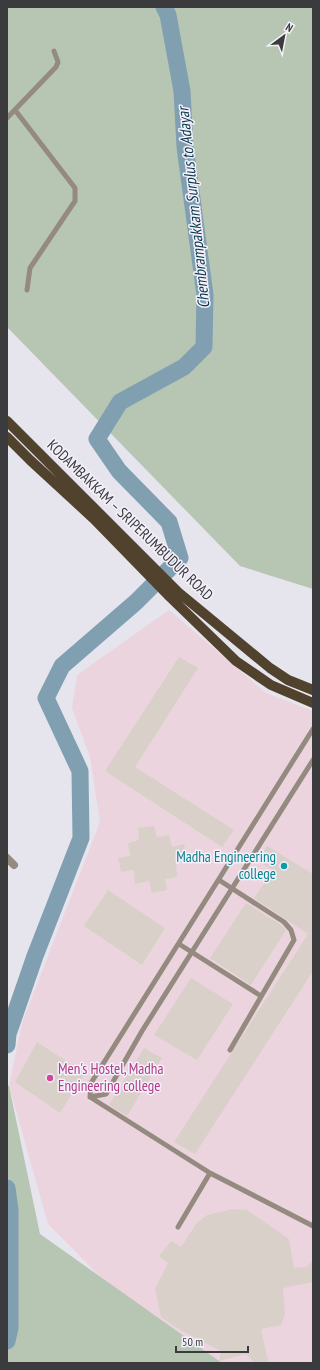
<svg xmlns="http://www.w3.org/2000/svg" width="320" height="1370" font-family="'PT Sans Narrow',sans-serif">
<rect width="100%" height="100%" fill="#e6e4ed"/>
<!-- education -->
<path fill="#ecd4df" d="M169 610 266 693 313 711V1363H189L183 1360 48 1224 9 1086 22 1023 100 822 90 757 72 708 77 675Z"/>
<!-- green -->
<path fill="#b7c6b2" d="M7 7H313V589L240 566 7 327Z
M7 1085 9 1086 40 1234 222 1363H7Z"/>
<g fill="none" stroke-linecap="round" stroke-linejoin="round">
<!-- river -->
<path stroke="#80a0b2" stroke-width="17" d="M7 1045 8 1034 35 956 81 838 80 771 46 698 62 666 136 602 180 558 169 522 119 471 97 439 120 402 184 367 204 347 205 295 185 147 182 91 168 15 164 7
M7 1188 10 1210V1328L7 1341"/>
</g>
<!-- building -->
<path fill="#d8d0c9" d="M179 657 198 668 135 767 234 830 222 847 105 771Z
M154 826 157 837 169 835 172 847 184 844 187 860 176 862 177 877 165 879 167 890 152 893 149 881 135 884 134 870 121 872 118 858 130 856 128 843 139 840 138 828Z
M267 846 313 874V971L195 1154 174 1142 308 934 254 898 273 870 257 861Z
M108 890 165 928 142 965 84 926Z
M246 903 281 925 286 930 251 985 210 958Z
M191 978 233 1004 197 1060 154 1035Z
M37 1042 85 1073 60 1113 15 1082Z
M144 1048 162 1058 127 1116 109 1105Z
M233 1209 247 1210 289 1239 294 1268 307 1267 313 1260V1282L283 1288 285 1314 281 1325 261 1329 268 1361 261 1363H255L246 1354 219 1361 221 1351 180 1330 161 1317 155 1289 168 1263 159 1256 171 1241 181 1247 196 1224 207 1215Z"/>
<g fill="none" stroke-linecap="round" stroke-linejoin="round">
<!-- lane -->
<path stroke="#948a7f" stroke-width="5" d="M15 110 75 188V201L30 268 27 290
M7 118 56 67 58 62 54 51
M219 880 284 922 291 930 294 940 230 1050
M179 944 261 996
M90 1097 91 1083 313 729
M90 1097 106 1094 142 1031 313 760
M90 1097 210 1173 178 1227
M210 1173 313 1226"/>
<!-- street -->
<path stroke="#948a7f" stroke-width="8" d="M7 858 14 865"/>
<!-- primary -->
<path stroke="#51422e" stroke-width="10" d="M7 421 178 592 270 668 288 680 313 690
M7 437 30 460 94 519 170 597 236 661 271 685 313 703"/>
</g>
<!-- markers -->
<circle fill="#0f9aa8" stroke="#f4f1fb" stroke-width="1.5" cx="284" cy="866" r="4"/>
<circle fill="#d1479c" stroke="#f4f1fb" stroke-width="1.5" cx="50" cy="1078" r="4"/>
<g text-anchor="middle" stroke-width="3" stroke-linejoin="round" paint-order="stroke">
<!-- street labels -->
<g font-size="15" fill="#3b3a3d" stroke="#f4f1fb">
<text transform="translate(130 520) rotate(44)" y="5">KODAMBAKKAM – SRIPERUMBUDUR ROAD</text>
</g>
<!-- culture labels -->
<g font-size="15" fill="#0d838f" stroke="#f4f1fb" text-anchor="end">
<text x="276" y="862">Madha Engineering<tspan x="276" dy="17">college</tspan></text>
</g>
<!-- hotel labels -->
<g font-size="15" fill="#b23c85" stroke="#f4f1fb" text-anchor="start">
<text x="58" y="1074">Men's Hostel, Madha<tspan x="58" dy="17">Engineering college</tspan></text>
</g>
<!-- water labels -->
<g font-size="16" font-style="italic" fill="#0b394e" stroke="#f4f1fb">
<text transform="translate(193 208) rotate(-96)" y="6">Chembrampakkam Surplus to Adayar</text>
</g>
</g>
<!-- border -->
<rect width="320" height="1370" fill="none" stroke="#3b3a3d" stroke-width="16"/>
<!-- north arrow -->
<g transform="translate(284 36) rotate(32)" stroke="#f4f1fb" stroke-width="3" paint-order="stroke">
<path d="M0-3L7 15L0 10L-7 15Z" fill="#3b3a3d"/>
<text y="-6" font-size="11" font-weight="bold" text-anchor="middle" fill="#3b3a3d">N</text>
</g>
<!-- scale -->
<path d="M176 1346v6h72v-6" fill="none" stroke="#3b3a3d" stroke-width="2"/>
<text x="182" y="1346" font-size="12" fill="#3b3a3d" stroke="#f4f1fb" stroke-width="3" paint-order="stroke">50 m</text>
</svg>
